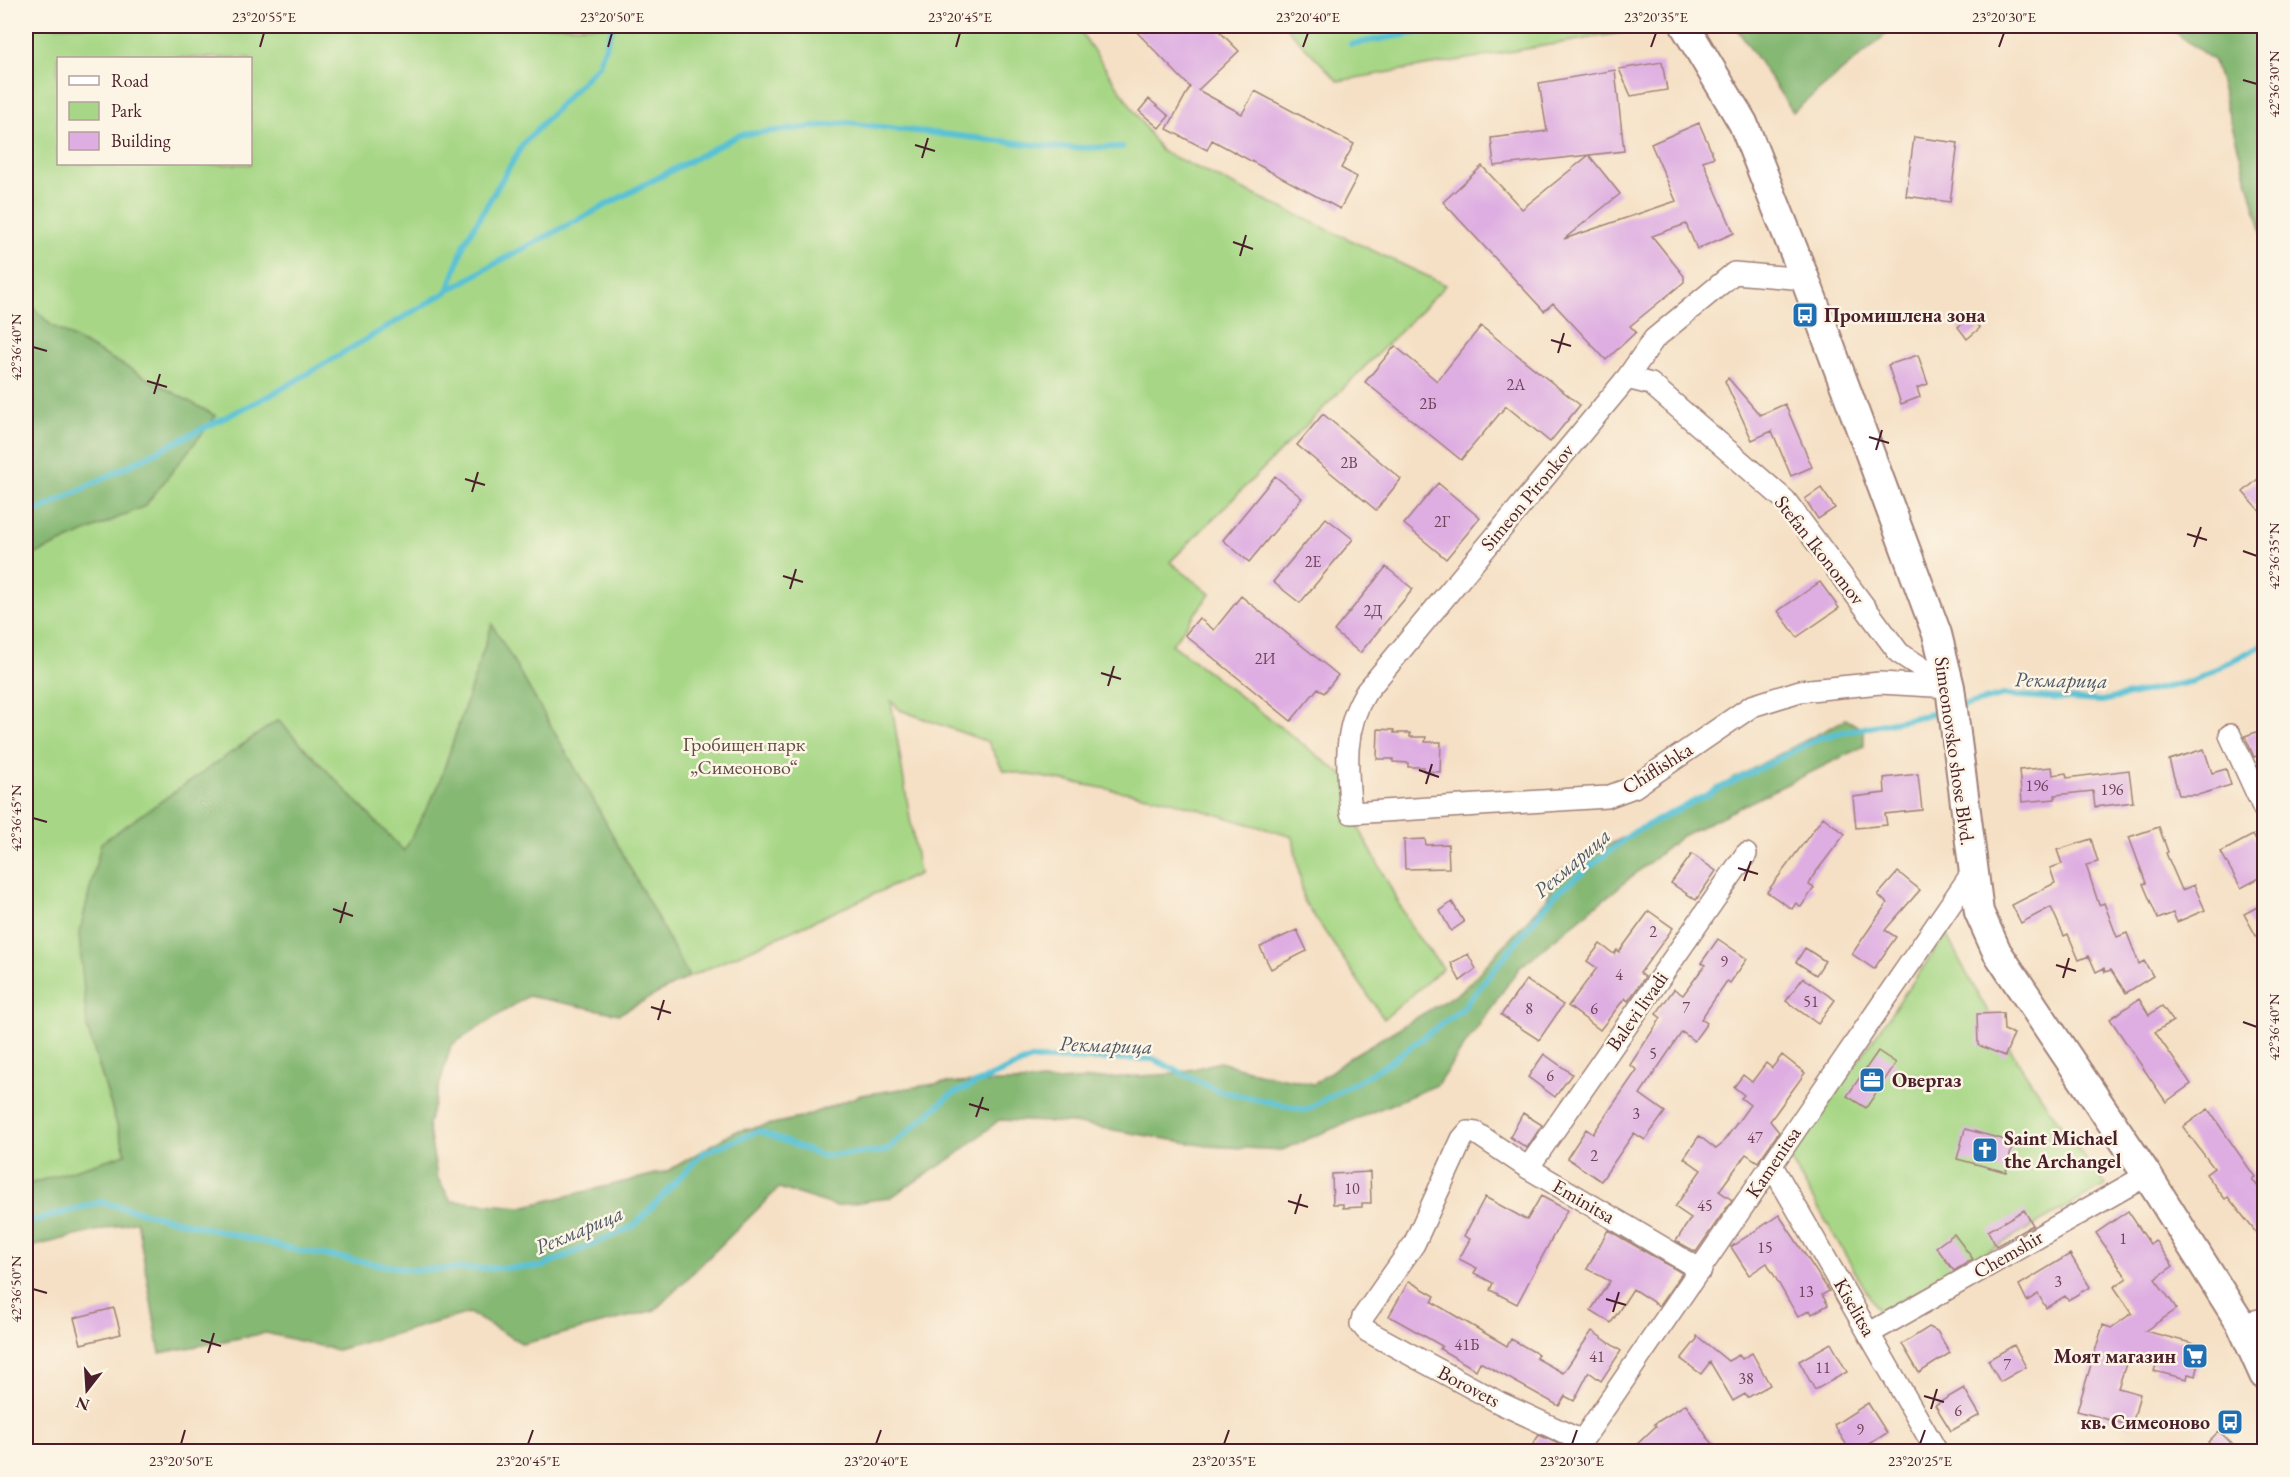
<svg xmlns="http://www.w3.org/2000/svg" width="2290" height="1477" font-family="'EB Garamond',serif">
<rect width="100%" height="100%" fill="#fcf5e5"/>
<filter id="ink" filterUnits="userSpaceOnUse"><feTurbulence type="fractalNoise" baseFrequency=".0167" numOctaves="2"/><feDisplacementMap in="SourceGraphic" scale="12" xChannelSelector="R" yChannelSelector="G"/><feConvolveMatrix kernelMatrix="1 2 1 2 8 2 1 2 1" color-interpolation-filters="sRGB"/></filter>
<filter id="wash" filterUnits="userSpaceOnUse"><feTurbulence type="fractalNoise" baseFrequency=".008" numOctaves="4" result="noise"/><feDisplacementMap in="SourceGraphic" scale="24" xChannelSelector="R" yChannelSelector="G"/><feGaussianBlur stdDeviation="1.35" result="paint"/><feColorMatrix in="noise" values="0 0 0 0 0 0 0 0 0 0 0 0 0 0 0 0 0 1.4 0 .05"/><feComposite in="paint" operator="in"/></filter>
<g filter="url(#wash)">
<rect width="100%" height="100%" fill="#f5e0c5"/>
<!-- green -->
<path fill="#a7d786" stroke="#787b58" stroke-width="1.5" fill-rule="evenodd" d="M26 26H1077L1161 151 1446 285 1170 562 1210 594 1172 644 1348 779 1351 813 1414 932 1443 968 1384 1019 1304 901 1293 837 1164 799 1003 770 988 742 900 710 891 701 919 874 689 977 593 799 492 625 438 787 404 852 278 721 87 1027 126 1154 26 1185V558L145 506 215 416 52 326 26 301ZM58 58H250V164H58Z
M1285 26H1660L1338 81Z
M1946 934C1991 1023 2044 1108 2106 1185L1879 1313 1790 1159Z"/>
<!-- forest -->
<path fill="#85b873" stroke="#686c4f" stroke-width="1.5" d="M1735 26H1896L1793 112Z
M2167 26H2264V240L2214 61Z
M26 301 52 326 216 416 145 506 26 558Z
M492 624 593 799 689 977 619 1014 528 996 451 1045 428 1125 437 1177 451 1201 522 1207 668 1171 734 1132 800 1118 861 1095 942 1083 1057 1081 1174 1074 1220 1062 1258 1073 1314 1084 1352 1056 1463 990 1546 900 1558 872 1846 719 1864 730V746L1682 836 1519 968 1437 1085 1282 1150 1207 1146 1073 1123 999 1120 955 1156 891 1197 836 1206 779 1188 655 1310 523 1344 469 1313 337 1350 266 1333 160 1353 137 1221 26 1248V1185L126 1154 87 1027 79 935 101 843 278 720 404 851 438 787Z"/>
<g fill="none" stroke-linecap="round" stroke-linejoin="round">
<!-- stream -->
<path stroke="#58c1d4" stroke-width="6" d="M1351 44 1456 26
M448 291 465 242 523 144 599 64 613 26
M26 517 278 391 494 264 739 135 847 123 1062 148 1122 147
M1959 707 2004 695 2102 701 2194 681 2264 644
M26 1223 101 1202 300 1251 412 1270 541 1267 634 1226 703 1153 759 1131 822 1156 886 1151 950 1095 1031 1059H1153L1219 1091 1306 1110 1384 1066 1462 1009 1555 894 1634 832 1821 737 1946 711"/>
</g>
<g id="blocks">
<!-- building -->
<path fill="#deade2" d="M1131 26H1214L1239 51 1198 90 1242 114 1255 91 1354 144 1341 168 1357 177 1340 209 1212 140 1207 150 1167 129 1190 87Z
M1662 62 1667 90 1631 96 1619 69Z
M1615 70 1624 151 1494 166 1491 138 1547 131 1539 83Z
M1149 99 1169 116 1159 128 1139 111Z
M1699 123 1714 157 1703 161 1734 233 1697 249 1686 224 1652 236 1684 276V282L1630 326 1636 332 1606 360 1553 303 1544 311 1443 202 1482 166 1522 209 1589 155 1620 194 1564 239 1676 201 1651 144Z
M1914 137 1958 143 1950 202 1906 196Z
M1971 317 1980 328 1967 339 1958 327Z
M1481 326 1580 405 1550 442 1506 406 1461 460 1365 382 1395 346 1437 381Z
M1918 355 1928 384 1917 388 1920 397 1901 404 1888 365Z
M1728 378 1760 415 1785 404 1812 467 1791 476 1772 431 1752 440 1725 381Z
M1323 414 1401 479 1376 510 1297 445Z
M2265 473V517L2243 492Z
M1275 476 1302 498 1249 562 1223 540Z
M1438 483 1480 518 1446 559 1404 524Z
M1821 488 1835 508 1818 519 1805 499Z
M1326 518 1353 539 1300 603 1273 582Z
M1386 567 1413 589 1360 653 1334 631Z
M1820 582 1839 608 1797 637 1778 611Z
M1241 596 1338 675 1324 693 1318 688 1291 721 1185 635 1199 618 1214 630Z
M1378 729 1394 730V733H1410V737H1426L1425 742H1441L1440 772 1424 771V767H1408V763L1393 762V759H1377Z
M2259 731 2265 753 2254 757 2245 736Z
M2204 749 2212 773 2226 769 2231 785 2198 795H2179L2169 760Z
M2052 767 2053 775 2066 773 2067 778 2129 770 2133 802 2095 807 2093 791 2055 795V799L2022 802 2019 770Z
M1918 774 1922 810 1885 814 1887 825 1856 828 1853 797 1885 793 1884 778Z
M1823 817 1845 834 1813 876 1809 885 1814 888 1801 907 1796 903 1792 909 1767 892Z
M2159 827 2168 852 2166 853 2182 890 2194 885 2205 910 2177 922 2173 913 2158 919 2143 884 2146 883 2129 837Z
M2253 835 2265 857V875L2241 888 2221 852Z
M1425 839 1426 845 1448 844 1449 868 1405 869 1404 840Z
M2091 839 2098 862 2086 865 2099 905 2104 903 2117 937 2127 933 2139 964 2144 961 2153 976 2126 993 2111 970 2105 972 2104 968 2096 972 2089 956 2079 960 2068 934 2064 936 2051 907 2021 923 2012 905 2055 883 2050 868 2062 864 2057 850Z
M1692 854 1716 871 1696 900 1671 883Z
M1898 872 1920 890 1885 930 1896 937 1874 969 1852 954 1887 903 1878 895Z
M1452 902 1464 922 1451 931 1440 911Z
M2265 903V952L2244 914Z
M1649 911 1673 928 1640 973 1645 977 1631 997 1628 1001 1625 998 1600 1030 1568 1006 1597 968 1587 961 1600 944 1614 954 1617 950 1619 952Z
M1297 930 1307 951 1271 969 1260 947Z
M1718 939 1747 959 1730 983 1727 981 1701 1019 1707 1023 1694 1041 1682 1032 1640 1094 1665 1112 1645 1140 1634 1133 1601 1181 1567 1158 1586 1129 1593 1134 1637 1070 1630 1065 1661 1018 1656 1014 1674 989 1683 995 1705 965 1701 963Z
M1805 948 1825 961 1816 975 1796 962Z
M1468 954 1476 969 1460 981 1451 963Z
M1803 978 1835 1000 1818 1024 1786 1001Z
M1526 980 1563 1005 1539 1040 1501 1015Z
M2139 999 2149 1015 2162 1006 2173 1021 2155 1032 2191 1084 2166 1102 2110 1019Z
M2003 1013 2004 1030 2014 1034 2005 1056 1978 1045 1977 1014Z
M1878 1051 1896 1063 1866 1108 1847 1096Z
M1544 1054 1572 1074 1555 1097 1528 1077Z
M1782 1055 1805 1073 1770 1121 1779 1132 1758 1162 1746 1154 1719 1191 1732 1200 1696 1252 1676 1241 1691 1218 1675 1207 1701 1170 1684 1158 1699 1136 1716 1149 1721 1145 1750 1105 1741 1098 1744 1095 1734 1087 1743 1075 1752 1082 1766 1063 1772 1068Z
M2208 1109 2255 1177 2252 1179 2265 1196V1244L2228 1197 2225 1199 2206 1174 2214 1168 2183 1127Z
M1523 1113 1542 1125 1527 1148 1510 1137Z
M1965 1129 2013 1142 2006 1172 1957 1159Z
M1370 1172 1371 1203H1362V1207L1343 1208V1204H1333L1332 1174Z
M1541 1196 1567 1210 1517 1304 1490 1290 1493 1283 1474 1273 1477 1268 1459 1259 1470 1239 1464 1236 1485 1197 1527 1220Z
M2024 1210 2033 1225 1996 1246 1988 1231Z
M2128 1211 2150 1244 2155 1240 2173 1266 2155 1279 2177 1309 2145 1331 2203 1346 2196 1376 2188 1374 2187 1379 2154 1371 2156 1365 2128 1358 2118 1388 2140 1394 2132 1426 2077 1411 2103 1325 2111 1328 2132 1313 2114 1287 2127 1278 2096 1233Z
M1779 1215 1829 1291 1822 1295 1828 1305 1812 1314 1810 1310 1798 1317 1767 1263 1749 1275 1731 1247Z
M1608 1230 1682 1273 1659 1306 1633 1289 1611 1323 1591 1310 1610 1281 1587 1269Z
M1954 1234 1973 1259 1954 1271 1936 1247Z
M2070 1254 2090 1287 2068 1300 2065 1296 2046 1308 2038 1294 2027 1301 2019 1285Z
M1409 1281 1435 1296 1432 1302 1459 1318 1507 1346 1511 1339 1538 1354 1536 1358 1563 1373 1592 1331 1621 1351 1601 1381 1589 1372 1574 1401 1565 1396 1559 1406 1480 1362 1476 1370 1440 1349 1442 1346 1389 1316Z
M114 1308 121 1334 81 1344 74 1318Z
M1929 1327 1937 1331 1950 1353 1919 1373 1902 1344Z
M1697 1336 1728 1361 1739 1355 1742 1359 1752 1353 1770 1385 1747 1398 1745 1394 1733 1401 1710 1362 1701 1374 1681 1359 1697 1339Z
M1831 1343 1847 1372 1815 1390 1799 1361Z
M2014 1345 2026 1367 2000 1382 1988 1360Z
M1964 1388 1980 1415 1951 1431 1935 1405Z
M1868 1403 1887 1433 1857 1452H1851L1834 1425Z
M1686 1404 1707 1437 1721 1452H1629L1656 1426 1654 1424Z
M2219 1431 2240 1452H2218L2208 1442Z
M1539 1435 1563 1446 1562 1452H1528Z"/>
</g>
</g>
<g filter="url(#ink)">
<use href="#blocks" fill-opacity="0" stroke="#a08078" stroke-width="1.5"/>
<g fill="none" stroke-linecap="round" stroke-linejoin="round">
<!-- street casing -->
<g stroke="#a08078" stroke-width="24">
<path id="street" d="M1805 279 1734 273 1654 339 1627 378 1366 692C1342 729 1347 770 1351 813L1607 797 1634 787 1752 706 1800 691 1880 683 1950 687
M1627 378 1651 384 1785 500 1899 653 1950 686
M2230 735 2264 809
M1771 1164 1937 1452
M1528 1168 1746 854
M2241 1324 2264 1319
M1870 1333 2147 1175
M1582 1441 1500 1403 1367 1331 1361 1324 1363 1317 1414 1244 1462 1139 1468 1132 1476 1133 1528 1168 1701 1270
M1575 1451 1972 873"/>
</g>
<!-- secondary casing -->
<g stroke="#a08078" stroke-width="32">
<path id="secondary" d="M1685 26 1743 123 1805 279 1937 634 1950 687 1979 912 1997 952 2147 1175 2241 1324 2264 1375"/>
</g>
<!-- street -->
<use href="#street" stroke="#fff" stroke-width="21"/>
<!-- secondary -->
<use href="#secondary" stroke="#fff" stroke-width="28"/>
</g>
</g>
<!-- ticks -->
<path fill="none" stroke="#4a1f2b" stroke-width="2" d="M260 47 264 33M608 47 612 33M956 47 960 33M1303 47 1308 33M1651 47 1656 33M1999 47 2004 33M2243 80 2257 84M915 145 935 151M922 158 928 138M1233 242 1253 249M1240 256 1246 235M1551 340 1571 346M33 347 47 351M1558 353 1564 333M147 381 167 387M154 394 160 374M1869 437 1889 443M1876 450 1882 430M465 479 485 485M472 492 478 472M2187 534 2207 540M2194 547 2201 527M2243 551 2257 556M783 576 803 582M790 589 796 569M1101 673 1121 679M1108 686 1114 666M1419 770 1439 777M1426 784 1432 764M33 818 47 822M1738 868 1758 874M1744 881 1751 861M333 909 353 916M340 923 346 902M2056 965 2076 971M2063 978 2069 958M651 1007 671 1013M658 1020 664 1000M2243 1022 2257 1027M969 1104 989 1110M976 1117 983 1097M1288 1201 1308 1207M1295 1214 1301 1194M33 1289 47 1293M1606 1299 1626 1305M1613 1312 1619 1292M201 1340 221 1346M208 1353 214 1333M1924 1396 1944 1402M1931 1409 1937 1389M181 1444 185 1430M528 1444 533 1430M876 1444 881 1430M1224 1444 1229 1430M1572 1444 1577 1430M1920 1444 1925 1430"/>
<!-- icons -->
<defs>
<g id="bus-square" transform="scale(1.35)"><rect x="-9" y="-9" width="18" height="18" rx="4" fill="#1f6fb2" stroke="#fcf5e5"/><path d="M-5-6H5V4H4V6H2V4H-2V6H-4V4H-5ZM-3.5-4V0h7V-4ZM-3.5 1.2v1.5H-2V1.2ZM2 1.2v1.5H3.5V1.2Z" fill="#fff"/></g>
<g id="office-square" transform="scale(1.35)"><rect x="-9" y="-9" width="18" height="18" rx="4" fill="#1f6fb2" stroke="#fcf5e5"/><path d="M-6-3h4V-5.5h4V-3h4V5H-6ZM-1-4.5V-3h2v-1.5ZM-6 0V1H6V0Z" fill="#fff"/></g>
<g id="church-square" transform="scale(1.35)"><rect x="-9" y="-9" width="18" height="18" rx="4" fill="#1f6fb2" stroke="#fcf5e5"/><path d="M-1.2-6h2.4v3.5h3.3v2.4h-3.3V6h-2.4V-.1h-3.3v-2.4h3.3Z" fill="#fff"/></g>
<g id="supermarket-square" transform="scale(1.35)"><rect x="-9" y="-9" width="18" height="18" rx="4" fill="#1f6fb2" stroke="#fcf5e5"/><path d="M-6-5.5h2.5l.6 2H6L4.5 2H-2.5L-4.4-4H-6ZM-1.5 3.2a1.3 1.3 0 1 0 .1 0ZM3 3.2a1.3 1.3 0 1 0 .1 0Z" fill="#fff"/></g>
</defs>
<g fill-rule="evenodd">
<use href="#bus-square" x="1805" y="315"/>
<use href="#office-square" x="1872" y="1080"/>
<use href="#church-square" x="1985" y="1150"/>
<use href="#supermarket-square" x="2195" y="1356"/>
<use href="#bus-square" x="2230" y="1422"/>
</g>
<g text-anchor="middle" stroke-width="5" stroke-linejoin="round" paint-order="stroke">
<!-- number labels -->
<g font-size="16" fill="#6f4259">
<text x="1516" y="390">2А</text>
<text x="1428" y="409">2Б</text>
<text x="1349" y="468">2В</text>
<text x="1442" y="527">2Г</text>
<text x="1313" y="567">2Е</text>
<text x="1373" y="616">2Д</text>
<text x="1265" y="664">2И</text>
<text x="2037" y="791">196</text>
<text x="2112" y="795">196</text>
<text x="1653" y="937">2</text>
<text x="1724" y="967">9</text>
<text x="1619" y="980">4</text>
<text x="1811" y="1007">51</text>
<text x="1686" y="1013">7</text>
<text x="1529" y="1014">8</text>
<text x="1594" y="1014">6</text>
<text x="1653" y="1059">5</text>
<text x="1550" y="1081">6</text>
<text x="1636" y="1119">3</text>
<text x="1755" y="1143">47</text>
<text x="1594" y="1161">2</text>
<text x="1352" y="1194">10</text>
<text x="1705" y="1211">45</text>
<text x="2123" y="1244">1</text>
<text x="1765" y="1253">15</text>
<text x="2058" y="1287">3</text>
<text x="1806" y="1297">13</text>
<text x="1467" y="1350">41Б</text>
<text x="1597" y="1362">41</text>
<text x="2007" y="1370">7</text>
<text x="1823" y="1373">11</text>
<text x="1746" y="1384">38</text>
<text x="1958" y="1416">6</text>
<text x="1860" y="1435">9</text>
</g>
<!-- poi labels -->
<g font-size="20" font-weight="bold" fill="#4a1f2b" stroke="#fcf5e5" text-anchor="start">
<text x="1824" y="322">Промишлена зона</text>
<text x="1892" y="1087">Овергаз</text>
<text x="2004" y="1145">Saint Michael<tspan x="2004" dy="23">the Archangel</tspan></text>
<text x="2176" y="1363" text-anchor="end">Моят магазин</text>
<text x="2210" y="1429" text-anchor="end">кв. Симеоново</text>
</g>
<!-- street labels -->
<g font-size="20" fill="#4a1f2b" stroke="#fcf5e5">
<text transform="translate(1527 497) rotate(-50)" y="7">Simeon Pironkov</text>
<text transform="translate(1820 550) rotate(52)" y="7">Stefan Ikonomov</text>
<text transform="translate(1955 751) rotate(82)" y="7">Simeonovsko shose Blvd.</text>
<text transform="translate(1657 768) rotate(-32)" y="7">Chiflishka</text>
<text transform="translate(1637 1011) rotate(-55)" y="7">Balevi livadi</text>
<text transform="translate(1773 1162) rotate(-56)" y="7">Kamenitsa</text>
<text transform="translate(1584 1201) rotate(30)" y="7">Eminitsa</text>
<text transform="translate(2008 1254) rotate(-30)" y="7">Chemshir</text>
<text transform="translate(1855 1307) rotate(60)" y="7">Kiselitsa</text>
<text transform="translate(1469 1386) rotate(28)" y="7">Borovets</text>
</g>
<!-- park labels -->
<g font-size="20" fill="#614d42" stroke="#fcf5e5">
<text x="744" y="751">Гробищен парк<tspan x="744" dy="23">„Симеоново“</tspan></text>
</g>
<!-- water labels -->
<g font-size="21" font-style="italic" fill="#4f5866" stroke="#fcf5e5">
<text transform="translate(2061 680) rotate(1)" y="7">Рекмарица</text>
<text transform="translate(1572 863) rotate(-41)" y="7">Рекмарица</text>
<text transform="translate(1106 1045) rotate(2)" y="7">Рекмарица</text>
<text transform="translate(579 1230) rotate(-23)" y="7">Рекмарица</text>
</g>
</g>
<!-- margin -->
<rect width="2290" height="1477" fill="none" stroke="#fcf5e5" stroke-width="66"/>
<!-- legend -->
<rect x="57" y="57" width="195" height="108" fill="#fcf5e5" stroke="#b59f9b" stroke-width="1.5"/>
<rect x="69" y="76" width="30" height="9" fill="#ffffff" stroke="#b59f9b" stroke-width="1.5"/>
<text x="111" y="87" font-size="18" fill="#4a1f2b">Road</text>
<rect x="69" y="102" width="30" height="18" fill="#a7d786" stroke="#b59f9b" stroke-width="1.5"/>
<text x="111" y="117" font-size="18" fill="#4a1f2b">Park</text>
<rect x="69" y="132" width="30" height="18" fill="#deade2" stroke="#b59f9b" stroke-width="1.5"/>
<text x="111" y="147" font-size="18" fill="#4a1f2b">Building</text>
<!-- north arrow -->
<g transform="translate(87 1390) rotate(197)" stroke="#fcf5e5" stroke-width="4.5" paint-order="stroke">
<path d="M0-4.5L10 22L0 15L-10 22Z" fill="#4a1f2b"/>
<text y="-9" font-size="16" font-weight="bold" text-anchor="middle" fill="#4a1f2b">N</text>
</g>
<rect x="33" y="33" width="2224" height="1411" fill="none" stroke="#4a1f2b" stroke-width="2"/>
<g font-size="15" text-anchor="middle" fill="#4a1f2b">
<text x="264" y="22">23°20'55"E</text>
<text x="612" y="22">23°20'50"E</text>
<text x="960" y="22">23°20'45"E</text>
<text x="1308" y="22">23°20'40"E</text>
<text x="1656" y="22">23°20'35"E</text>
<text x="2004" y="22">23°20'30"E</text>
<text transform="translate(2274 84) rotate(-90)" y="5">42°36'30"N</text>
<text transform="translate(16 347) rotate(-90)" y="5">42°36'40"N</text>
<text transform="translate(2274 556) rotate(-90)" y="5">42°36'35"N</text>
<text transform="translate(16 818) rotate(-90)" y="5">42°36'45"N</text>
<text transform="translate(2274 1027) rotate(-90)" y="5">42°36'40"N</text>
<text transform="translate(16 1289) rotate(-90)" y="5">42°36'50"N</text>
<text x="181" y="1466">23°20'50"E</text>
<text x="528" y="1466">23°20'45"E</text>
<text x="876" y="1466">23°20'40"E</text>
<text x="1224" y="1466">23°20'35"E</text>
<text x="1572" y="1466">23°20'30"E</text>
<text x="1920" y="1466">23°20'25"E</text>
</g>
</svg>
